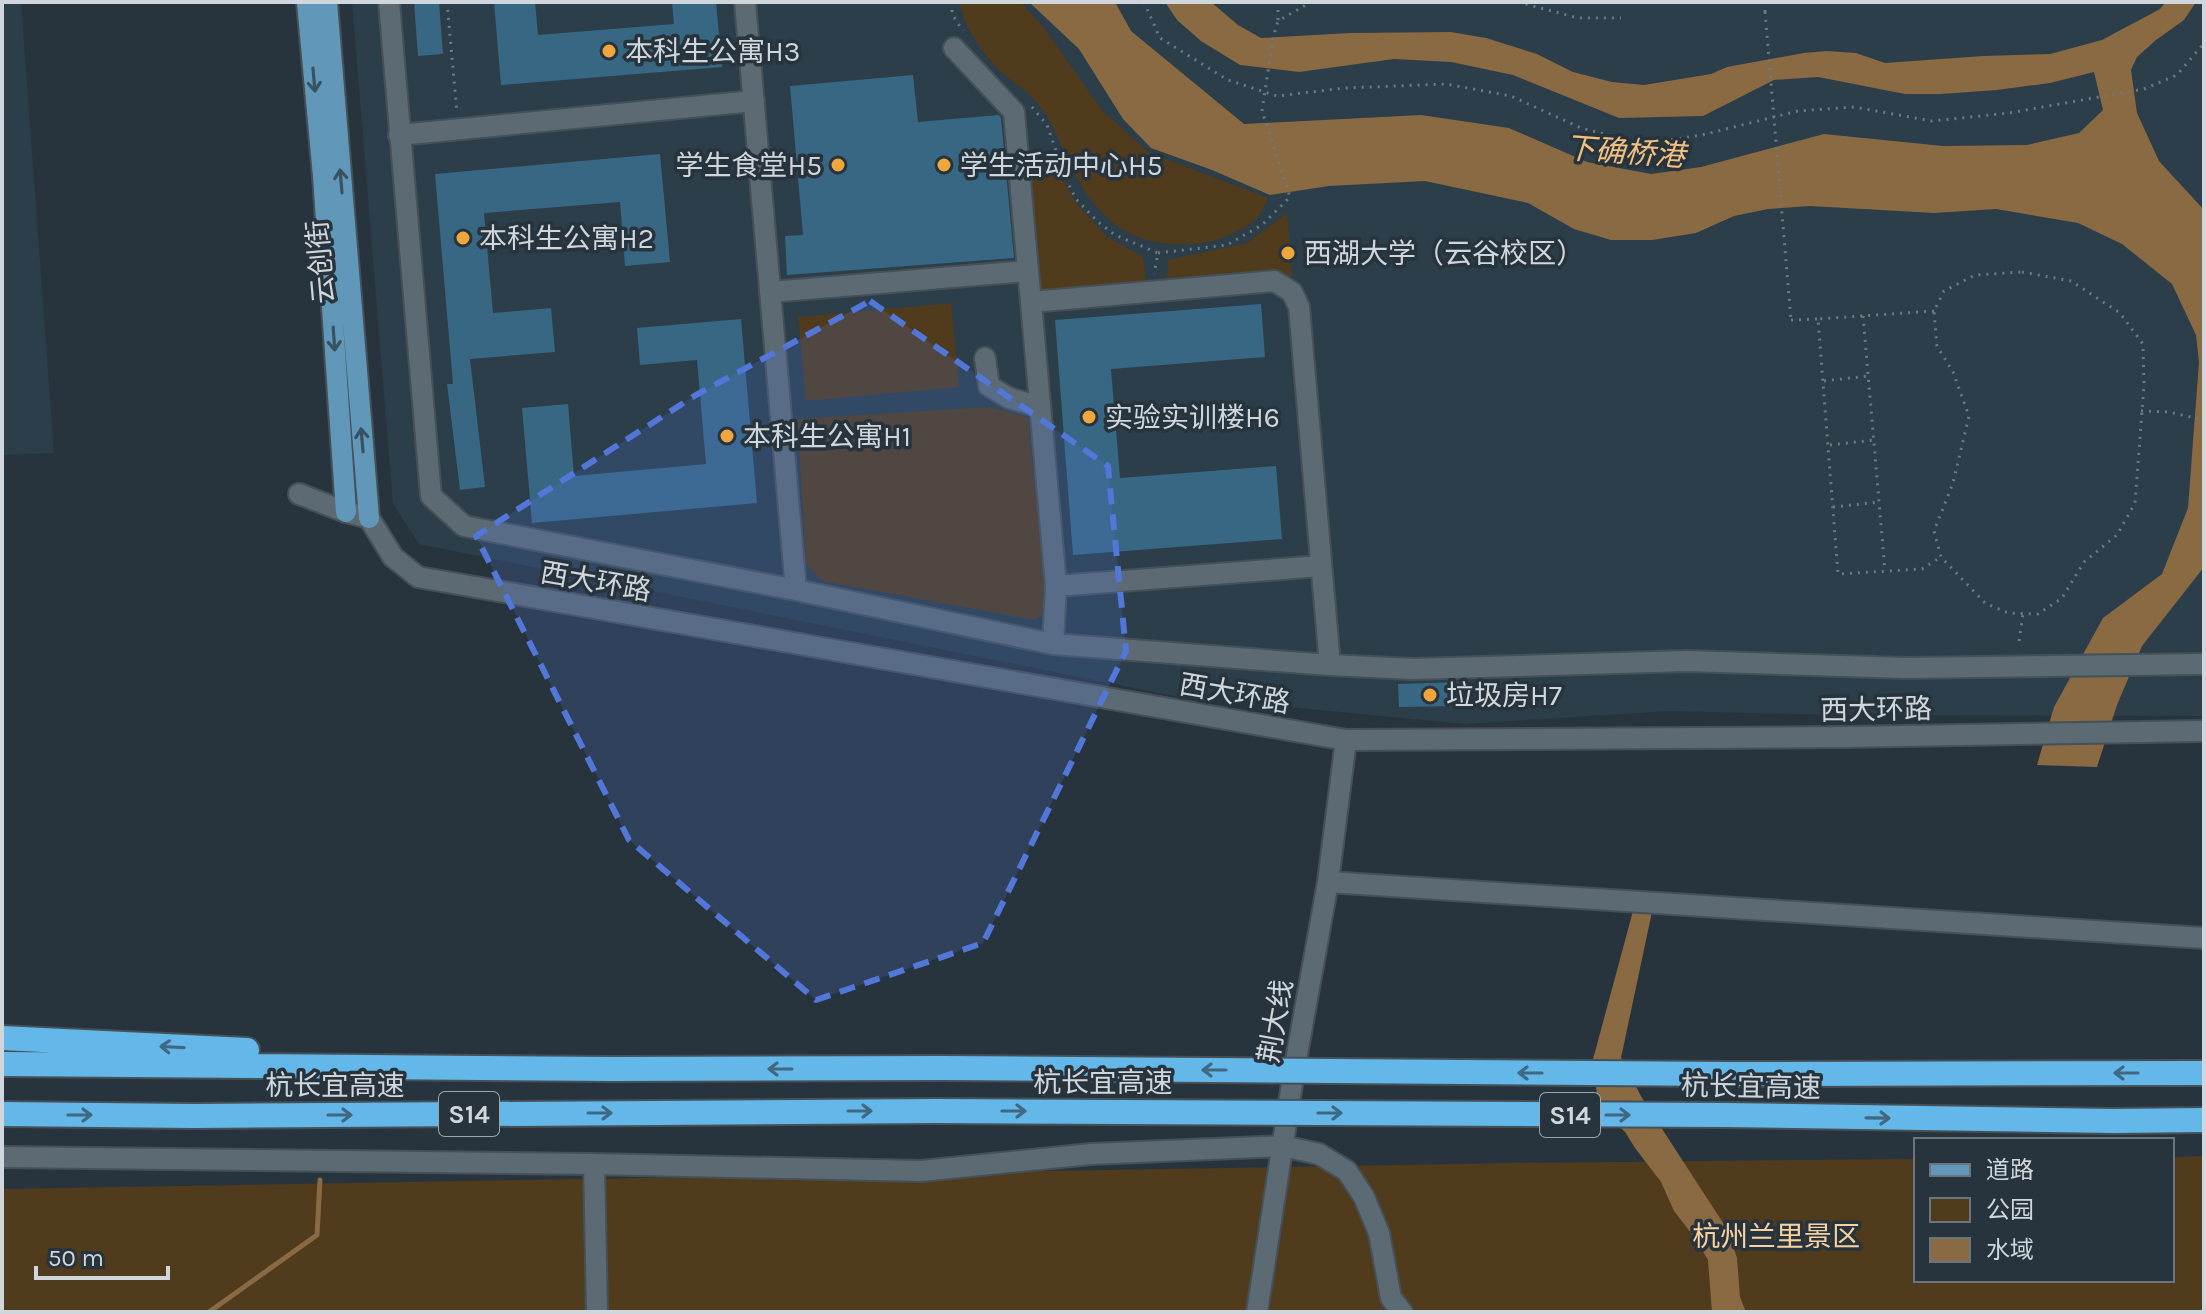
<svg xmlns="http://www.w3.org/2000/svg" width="2206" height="1314" font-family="Karla,'Noto Sans SC',sans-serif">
<rect width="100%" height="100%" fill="#28343d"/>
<!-- built -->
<path fill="#2b3e4a" d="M2 2H21L54 453 2 455Z
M352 2H2204V716L1835 715 1671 711 1465 724 1173 696 419 544 393 504Z"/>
<!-- green -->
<path fill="#513b1d" d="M959 2H1021L1045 29 1101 109 1148 152 1268 198C1266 203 1263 210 1260 214 1250 229 1218 241 1201 243 1137 250 1102 226 1073 171 1061 149 1056 126 1040 106 1027 90 1008 80 994 65 980 49 963 23 959 2Z
M1049 156 1076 203 1107 237 1143 257 1146 282 1041 290 1030 163Z
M1287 213 1292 276 1167 280 1168 260 1247 243Z
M951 303 959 387 806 401 798 317Z
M990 407 1028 418 1048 611 1035 620 822 581 806 564 797 419Z
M2204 1156V1312H2V1189L1513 1163 1916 1159V1280H2172V1157Z"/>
<!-- water -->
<path fill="#896a42" d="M1029 2H1115L1131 31 1244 124 1421 115 1509 128 1587 162 1651 174 1701 167 1824 134 1943 146 2027 145 2079 133 2103 110 2094 72 2050 83 1997 90 1941 94H1905L1818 77 1774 80 1703 116 1619 118 1513 75 1451 62 1394 59 1299 72 1240 65 1201 41 1177 20 1165 2H1211L1238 25 1261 38 1350 33 1451 32 1486 38 1537 54 1573 72 1612 82 1644 85 1711 74 1727 67 1804 53 1827 51 1856 53 1885 63 1983 56 2050 54 2102 40 2160 9 2166 2H2196L2184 20 2156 40 2137 57 2131 70 2137 113 2159 161 2204 210V567L2142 646 2117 705 2097 767 2037 765 2054 707 2103 618 2162 574 2188 508 2199 362 2196 335 2172 284 2122 244 2078 223 1996 209 1934 213 1810 206 1768 209 1734 216 1696 233 1652 240H1611L1574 229 1528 203 1425 181 1329 186 1270 195 1212 170 1151 148 1123 119 1079 49Z
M1633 911 1652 912 1621 1058 1642 1098 1727 1229 1737 1258 1740 1297 1746 1312H1712L1708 1260 1695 1238 1674 1211 1661 1182 1635 1148 1625 1132 1599 1106 1592 1063Z"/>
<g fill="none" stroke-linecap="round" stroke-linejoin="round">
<!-- stream -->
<path stroke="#896a42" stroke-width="5" d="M209 1312 317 1235 320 1180"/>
</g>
<!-- building -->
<path fill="#386784" d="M414 2H439L443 54 418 56Z
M494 2H535L538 35 674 24 672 2H716L722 67 501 85Z
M913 75 918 122 999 115 1001 118 1014 258 787 275 785 236 803 235 790 86Z
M660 154 670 262 625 266 620 202 484 213 493 313 551 308 555 352 470 359 485 487 460 490 447 384H453L435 174Z
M1261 304 1265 357 1111 369 1120 478 1276 466 1282 539 1073 555 1055 320Z
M741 319 757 503 532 523 522 408 568 404 574 476 706 464 697 360 640 365 637 328Z
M1462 682V706L1399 707 1398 684Z"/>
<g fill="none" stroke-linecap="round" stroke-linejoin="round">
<!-- minor casing -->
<g stroke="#455057" stroke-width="24">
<path id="minor" d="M389 2 431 496 464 526 796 590 745 2
M954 48 1014 112 1028 271
M399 135 754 101
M770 292 1028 271 1031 302 1274 281 1292 292 1299 307 1330 665
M1031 302 1056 586 1053 644
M985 358 989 386 1009 398 1040 407
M299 494 346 512 369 518 393 557 418 577 1346 740 1843 737 2204 731
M1056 586 1321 566
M796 590 1053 644 1330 665 1413 669 1687 661 1906 668 2204 664
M1328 882 2204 938
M2 1157 594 1164 921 1171 1091 1154 1283 1146 1319 1154 1347 1171 1364 1197 1379 1233 1391 1298 1402 1312
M594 1164 597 1312
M1257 1312 1294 1071 1328 882 1346 740"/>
</g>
<!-- major casing -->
<g stroke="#455057" stroke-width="24">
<path id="major" d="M307 2 323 176 346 512
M327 2 369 518"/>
</g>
<!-- highway casing -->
<g stroke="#455057" stroke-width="28">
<path id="highway" d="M2 1038 247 1050
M2 1064 613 1069 942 1068
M2 1114 194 1116 936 1111"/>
</g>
<!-- path -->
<path stroke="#6f7981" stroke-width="3" stroke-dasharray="2 6" stroke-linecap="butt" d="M447 2 457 113
M952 2V14L963 31
M1144 2 1160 38 1228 80 1277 96 1345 88 1446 84 1511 96 1581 128 1644 144 1702 135 1798 111 1854 107 1932 121 2009 113 2144 89 2177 75 2204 43
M1278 2V21L1311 2
M1518 2 1578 18H1621
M1765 2V12
M1032 107 1047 125 1066 179 1076 199 1098 222 1115 235 1158 253 1154 274
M1158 253 1227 245 1262 225 1290 197 1262 111
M2022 272 2071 281 2120 313 2143 344 2144 385 2135 503 2117 535 2084 562 2062 598 2038 614 2008 613 1985 603 1941 557 1934 531 1953 483 1969 416 1953 372 1937 346 1934 311 1944 291 1975 275Z
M1934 311 1818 319 1838 574 1922 569 1941 557
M1863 316 1885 571
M1791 320 1818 319
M1824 381 1868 376
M2141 411 2169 412 2204 420
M1830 445 1874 440
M1833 507 1879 502
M2019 641 2023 614"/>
<!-- minor -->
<use href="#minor" stroke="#5c6a73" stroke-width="20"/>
<!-- major -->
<use href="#major" stroke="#6198ba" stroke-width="20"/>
<!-- highway -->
<use href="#highway" stroke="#64b7e9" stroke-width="24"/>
<!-- highway-bridge casing -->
<g stroke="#455057" stroke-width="28" stroke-linecap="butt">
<path id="highway-bridge" d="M942 1068 1728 1074 2204 1073
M936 1111 1725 1115 2113 1121 2204 1120"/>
</g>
<!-- path-bridge -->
<path stroke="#6f7981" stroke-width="3" stroke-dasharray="2 6" stroke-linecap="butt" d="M1765 12 1791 320
M1262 111 1273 38 1278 21"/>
<!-- highway-bridge -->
<use href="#highway-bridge" stroke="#64b7e9" stroke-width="24"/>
</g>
<!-- one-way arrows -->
<defs><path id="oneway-shaft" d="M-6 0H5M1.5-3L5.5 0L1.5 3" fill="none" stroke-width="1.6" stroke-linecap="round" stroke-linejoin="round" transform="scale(2)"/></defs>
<g stroke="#395262">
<use href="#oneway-shaft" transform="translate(314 80) rotate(85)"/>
<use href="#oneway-shaft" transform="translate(341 181) rotate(-95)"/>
<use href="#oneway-shaft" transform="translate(334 339) rotate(86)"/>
<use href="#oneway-shaft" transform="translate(362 440) rotate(-95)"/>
</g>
<g stroke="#406882">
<use href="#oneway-shaft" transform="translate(172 1047) rotate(-177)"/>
<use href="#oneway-shaft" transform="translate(780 1069) rotate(180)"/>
<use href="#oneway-shaft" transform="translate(1214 1070) rotate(-180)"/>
<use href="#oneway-shaft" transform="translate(1530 1073) rotate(-180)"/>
<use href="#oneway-shaft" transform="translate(2126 1073) rotate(180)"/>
<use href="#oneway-shaft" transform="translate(860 1111)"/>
<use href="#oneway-shaft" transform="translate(1014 1111)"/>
<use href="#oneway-shaft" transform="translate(600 1113)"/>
<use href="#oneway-shaft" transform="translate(1330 1113)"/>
<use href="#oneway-shaft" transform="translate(80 1115)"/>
<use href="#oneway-shaft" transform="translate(340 1115)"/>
<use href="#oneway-shaft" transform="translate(1618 1115)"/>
<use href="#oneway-shaft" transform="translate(1878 1118) rotate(1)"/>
</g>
<!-- marked area -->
<path fill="#5277d9" fill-opacity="0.2" stroke="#5277d9" stroke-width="6" stroke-dasharray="16 10" stroke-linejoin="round" d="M870 301 1108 466 1126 651 983 943 816 1000 629 840 476 536 696 395Z"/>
<!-- markers -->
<g fill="#efa73d" stroke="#28343d" stroke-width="3">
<circle cx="609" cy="51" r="8"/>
<circle cx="838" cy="165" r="8"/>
<circle cx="944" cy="165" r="8"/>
<circle cx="463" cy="238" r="8"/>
<circle cx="1288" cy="253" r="8"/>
<circle cx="1089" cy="417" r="8"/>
<circle cx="727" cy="436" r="8"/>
<circle cx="1430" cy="695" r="8"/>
</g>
<g text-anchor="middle" stroke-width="7" stroke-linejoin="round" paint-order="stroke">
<!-- shield labels -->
<g fill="#28343d" stroke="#9da5ac" stroke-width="2">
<rect x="439" y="1092" width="60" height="44" rx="6"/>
<rect x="1540" y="1093" width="60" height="44" rx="6"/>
</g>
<g font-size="26" font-weight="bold" fill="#cfd6dc">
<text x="469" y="1123">S14</text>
<text x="1570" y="1124">S14</text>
</g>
<!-- poi labels -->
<g font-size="28" fill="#cfd6dc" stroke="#28343d" text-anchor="start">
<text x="625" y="61">本科生公寓H3</text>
<text x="822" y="175" text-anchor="end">学生食堂H5</text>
<text x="960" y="175">学生活动中心H5</text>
<text x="479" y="248">本科生公寓H2</text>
<text x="1304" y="263">西湖大学（云谷校区）</text>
<text x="1105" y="427">实验实训楼H6</text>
<text x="743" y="446">本科生公寓H1</text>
<text x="1446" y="705">垃圾房H7</text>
</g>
<!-- street labels -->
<g font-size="28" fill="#cfd6dc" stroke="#28343d">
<text transform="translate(320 262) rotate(-95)" y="10">云创街</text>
<text transform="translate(596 581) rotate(10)" y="10">西大环路</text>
<text transform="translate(1235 693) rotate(10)" y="10">西大环路</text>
<text transform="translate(1876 709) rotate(-1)" y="10">西大环路</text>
<text transform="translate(1275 1021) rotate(-80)" y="10">荆大线</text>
<text x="1103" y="1092">杭长宜高速</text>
<text x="335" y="1095">杭长宜高速</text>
<text transform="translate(1751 1086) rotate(1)" y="10">杭长宜高速</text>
</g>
<!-- park labels -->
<g font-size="28" fill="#f9d19f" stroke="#28343d">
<text x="1776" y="1246">杭州兰里景区</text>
</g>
<!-- water labels -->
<g font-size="30" font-style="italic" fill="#f2c080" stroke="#28343d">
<text transform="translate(1625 152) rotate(4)" y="10">下确桥港</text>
</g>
</g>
<!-- border -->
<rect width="2206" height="1314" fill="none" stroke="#cfd6dc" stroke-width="8"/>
<!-- legend -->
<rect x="1914" y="1138" width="260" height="144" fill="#28343d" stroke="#6b757d" stroke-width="2"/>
<rect x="1930" y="1164" width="40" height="12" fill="#6198ba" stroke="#6b757d" stroke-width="2"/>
<text x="1986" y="1178" font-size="24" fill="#cfd6dc">道路</text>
<rect x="1930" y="1198" width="40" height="24" fill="#513b1d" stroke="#6b757d" stroke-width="2"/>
<text x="1986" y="1218" font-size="24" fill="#cfd6dc">公园</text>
<rect x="1930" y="1238" width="40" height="24" fill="#896a42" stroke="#6b757d" stroke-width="2"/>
<text x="1986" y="1258" font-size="24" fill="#cfd6dc">水域</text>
<!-- scale -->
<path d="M36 1266v12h132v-12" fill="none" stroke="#cfd6dc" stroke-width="4"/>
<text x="48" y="1266" font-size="24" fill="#cfd6dc" stroke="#28343d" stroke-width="6" paint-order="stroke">50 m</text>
</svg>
